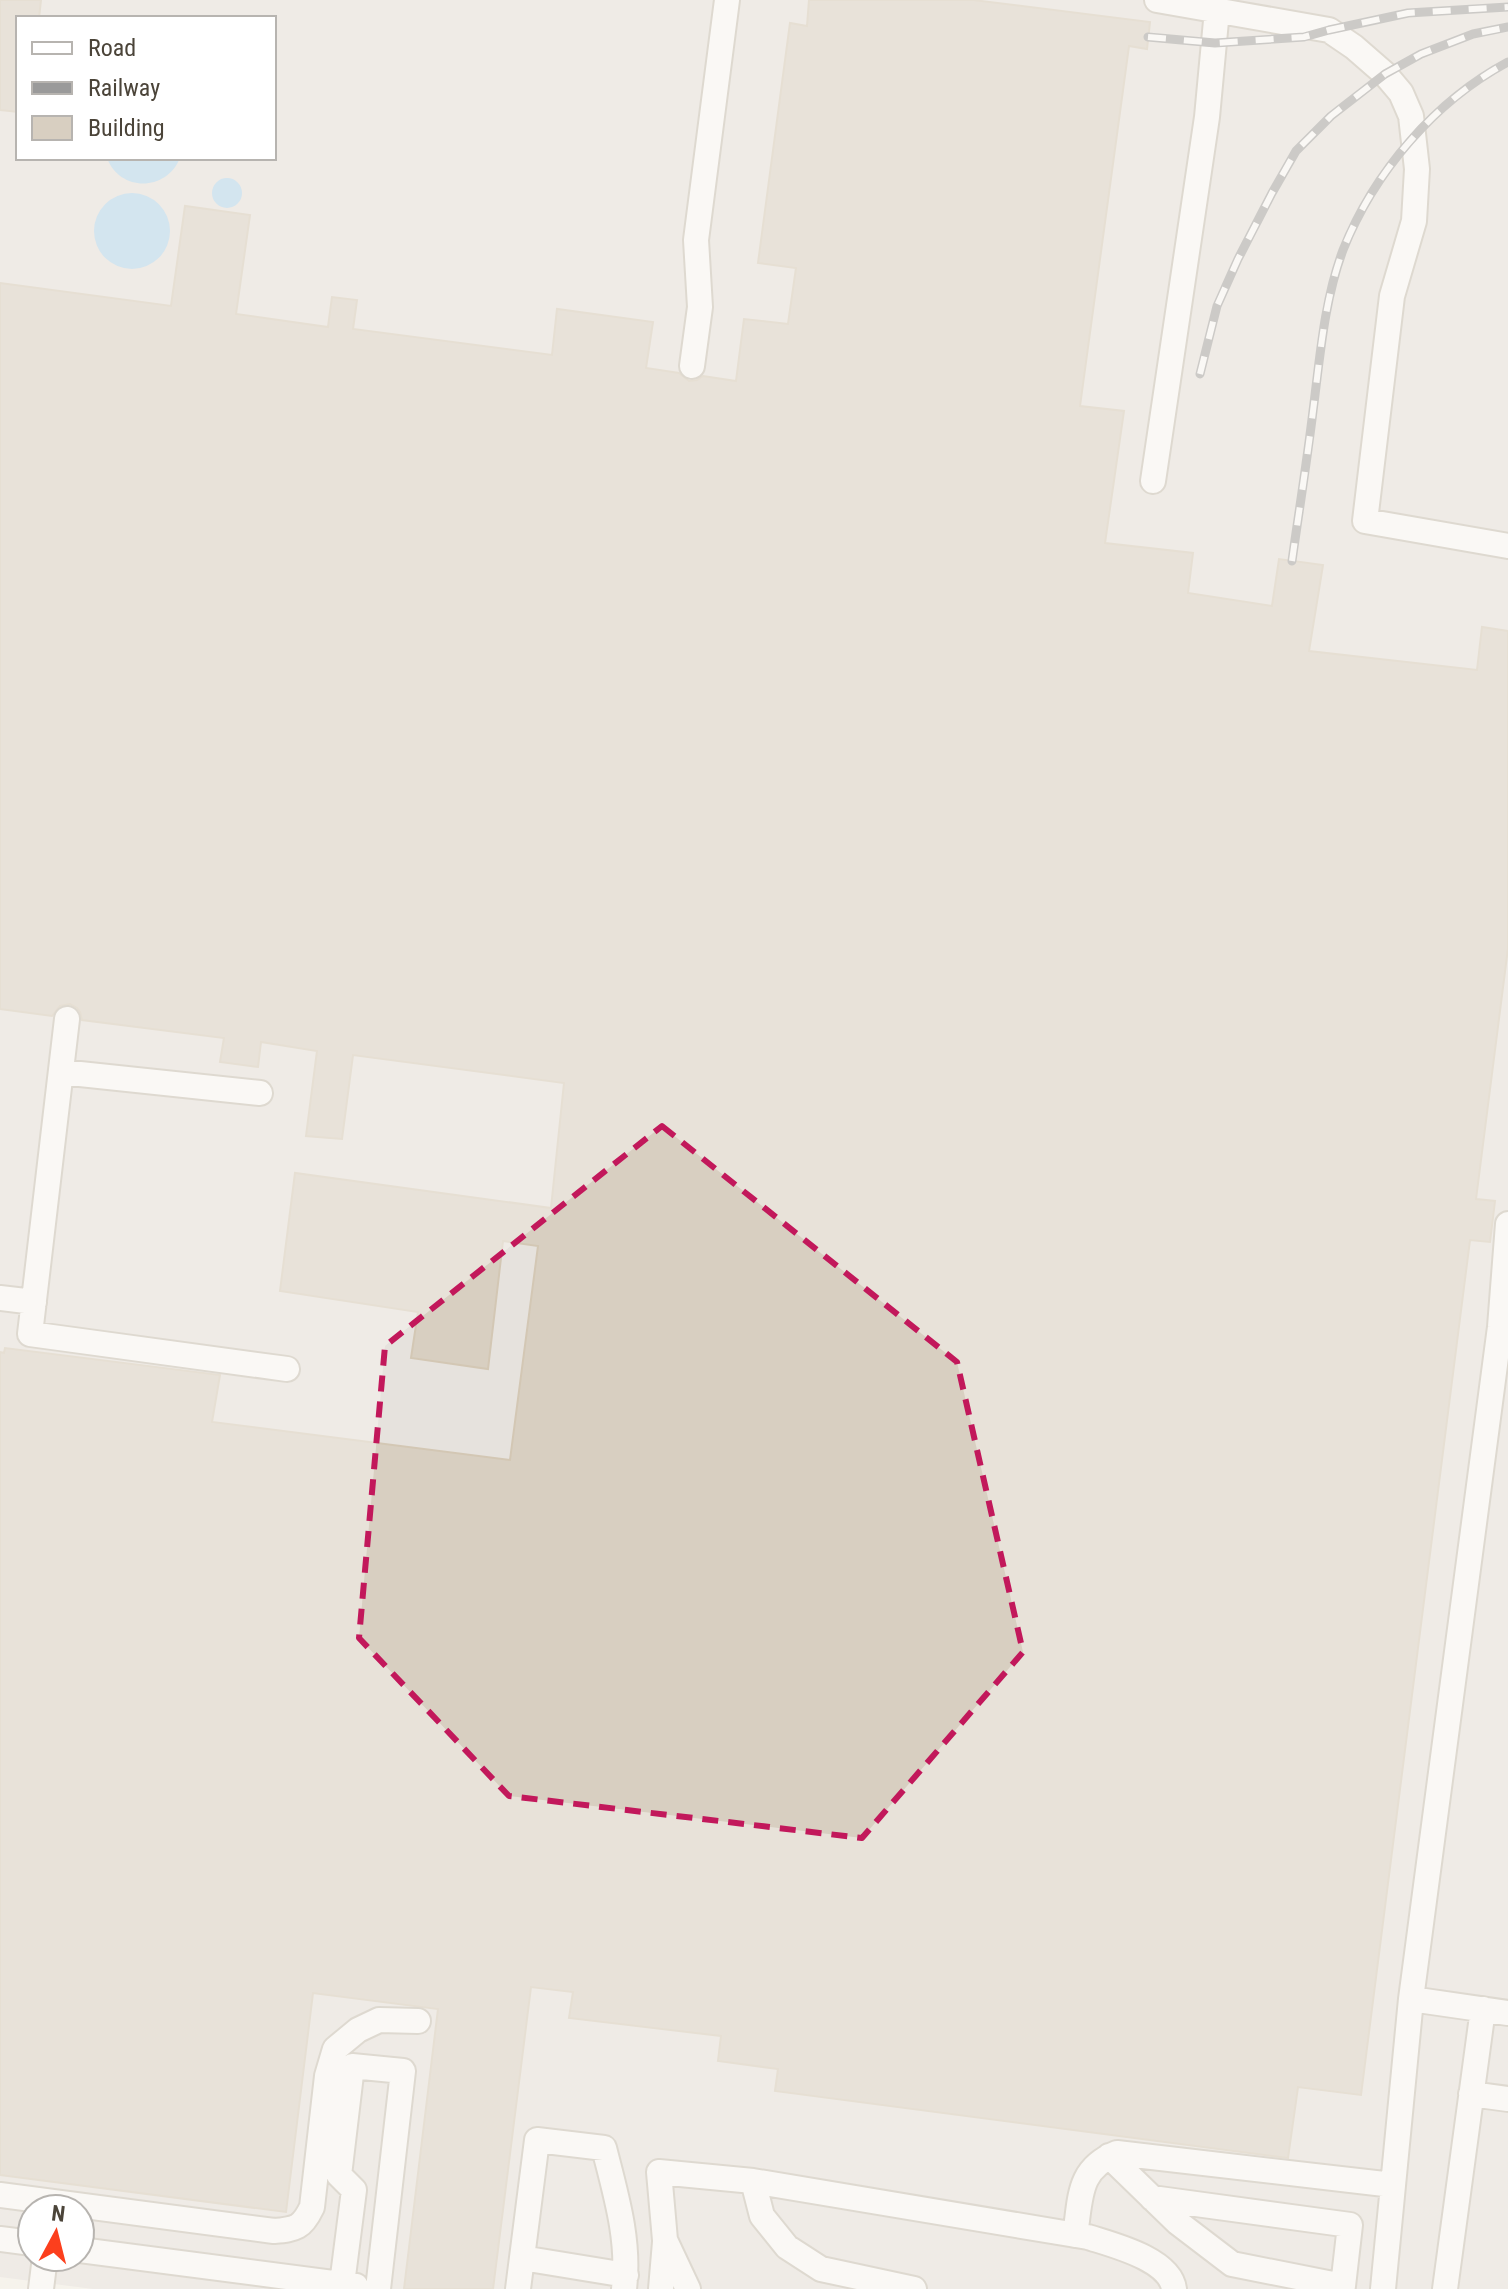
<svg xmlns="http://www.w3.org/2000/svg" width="1508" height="2289" font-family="'Roboto Condensed',sans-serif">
<rect width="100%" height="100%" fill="#f6f3ec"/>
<!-- industrial -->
<path fill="#e6e2dd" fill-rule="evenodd" d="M0 0H1508V2289H93L0 2277ZM18 18H274V158H18ZM32 2209H80V2257H32Z"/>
<!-- water -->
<path fill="#a9d4f2" d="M107 158H180C166 192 120 192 107 158Z
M212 193a15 15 0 1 1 30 0a15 15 0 1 1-30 0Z
M94 231a38 38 0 1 1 76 0a38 38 0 1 1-76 0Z"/>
<!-- building -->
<path fill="#d8cfc1" stroke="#d3c7b4" stroke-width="2" d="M0 0H41L39 18H18V112L0 110Z
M809 0H973L1150 22 1147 49 1129 46 1080 406 1124 411 1105 543 1193 553 1188 593 1272 606 1279 559 1323 565 1309 651 1477 670 1482 627 1508 631V948L1476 1199 1495 1201 1490 1242 1470 1240 1361 2095 1298 2087 1288 2158 775 2091 778 2069 718 2061 721 2036 569 2018 573 1992 531 1987 493 2289H404L438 2009 313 1993 286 2212 0 2175V1352L4 1353 5 1348 220 1375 212 1422 510 1460 538 1246 503 1241 488 1369 411 1358 418 1312 280 1291 295 1173 551 1208 564 1083 353 1055 342 1139 306 1136 317 1051 261 1042 258 1067 220 1062 224 1038 82 1020 80 1012 77 1008 70 1004 60 1006 52 1016 0 1009V283L171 306 185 206 250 215 236 314 328 327 332 297 357 300 353 329 552 355 557 309 653 322 646 368 679 373 689 381 697 380 703 376 736 381 744 319 788 324 796 268 758 263 790 23 807 26Z"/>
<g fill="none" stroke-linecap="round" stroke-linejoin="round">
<!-- minor casing -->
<g stroke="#c2bbae" stroke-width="28">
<path id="minor" d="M1157 0 1329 30 1354 47 1385 74 1401 93 1411 116 1417 169 1414 221 1392 296 1365 521 1508 546
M692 366 700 307 696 240 727 0
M1153 481 1207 117 1217 10
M67 1019 30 1334 287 1369
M61 1072 260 1093
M0 1298 34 1302
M1411 1999 1508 2013
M1471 2094 1508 2099
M1109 2156 1177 2222 1232 2264 1343 2286 1350 2225 1152 2198
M753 2181 762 2216 787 2247 821 2269 914 2289
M0 2195 274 2231C296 2229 302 2228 312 2207L327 2076 335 2049 358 2030 379 2020 418 2021
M1075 2235C1081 2198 1077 2169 1117 2153L1393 2185
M0 2239 32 2243
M80 2250 356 2286
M522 2258 626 2275
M342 2284 354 2190 339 2175 352 2066 403 2071 378 2289
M41 2289 45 2257
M518 2289 537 2140 604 2148C616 2195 630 2241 624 2289
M661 2289 665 2242
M688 2289 665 2240 659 2172 753 2181 1088 2237C1113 2245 1170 2259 1174 2289
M1383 2289 1411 1999 1500 1327 1508 1224
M1445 2289 1483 2009"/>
</g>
<!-- minor -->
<use href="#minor" stroke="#fff" stroke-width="24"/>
<!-- rail casing -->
<g stroke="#9a9a9a" stroke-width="9">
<path id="rail" d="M1148 37 1215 43 1304 37 1329 30 1408 13 1508 7
M1200 374 1217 306 1238 259 1272 193 1296 151 1331 116 1385 74 1421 54 1473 34 1508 27
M1292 561C1299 511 1307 461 1313 411 1320 357 1324 301 1343 250 1374 172 1435 101 1508 62"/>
</g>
<!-- rail -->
<use href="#rail" stroke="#fff" stroke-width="6" stroke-dasharray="18" stroke-linecap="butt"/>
</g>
<!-- marked area -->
<path d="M0 0H1508V2289H0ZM662 1126 957 1362 1023 1652 862 1838 509 1796 359 1638 385 1346Z" fill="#f6f3ec" fill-opacity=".55" fill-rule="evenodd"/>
<path fill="none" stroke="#c2185b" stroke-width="6" stroke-dasharray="16 10" stroke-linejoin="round" d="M662 1126 957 1362 1023 1652 862 1838 509 1796 359 1638 385 1346Z"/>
<!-- legend -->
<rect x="16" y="16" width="260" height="144" fill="#ffffff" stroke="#b7b4b0" stroke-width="2"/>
<rect x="32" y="42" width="40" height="12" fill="#ffffff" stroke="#b7b4b0" stroke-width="2"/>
<text x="88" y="56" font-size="24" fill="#4b4439">Road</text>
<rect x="32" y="82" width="40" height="12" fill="#9a9a9a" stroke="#b7b4b0" stroke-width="2"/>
<text x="88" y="96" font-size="24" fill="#4b4439">Railway</text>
<rect x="32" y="116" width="40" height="24" fill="#d8cfc1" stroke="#b7b4b0" stroke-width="2"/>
<text x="88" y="136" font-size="24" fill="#4b4439">Building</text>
<!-- north arrow -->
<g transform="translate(56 2233) rotate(7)"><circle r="38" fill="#ffffff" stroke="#b7b4b0" stroke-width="2"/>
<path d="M0-6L14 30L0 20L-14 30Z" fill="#fc3f1d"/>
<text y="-12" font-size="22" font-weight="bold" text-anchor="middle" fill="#4b4439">N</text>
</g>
</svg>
